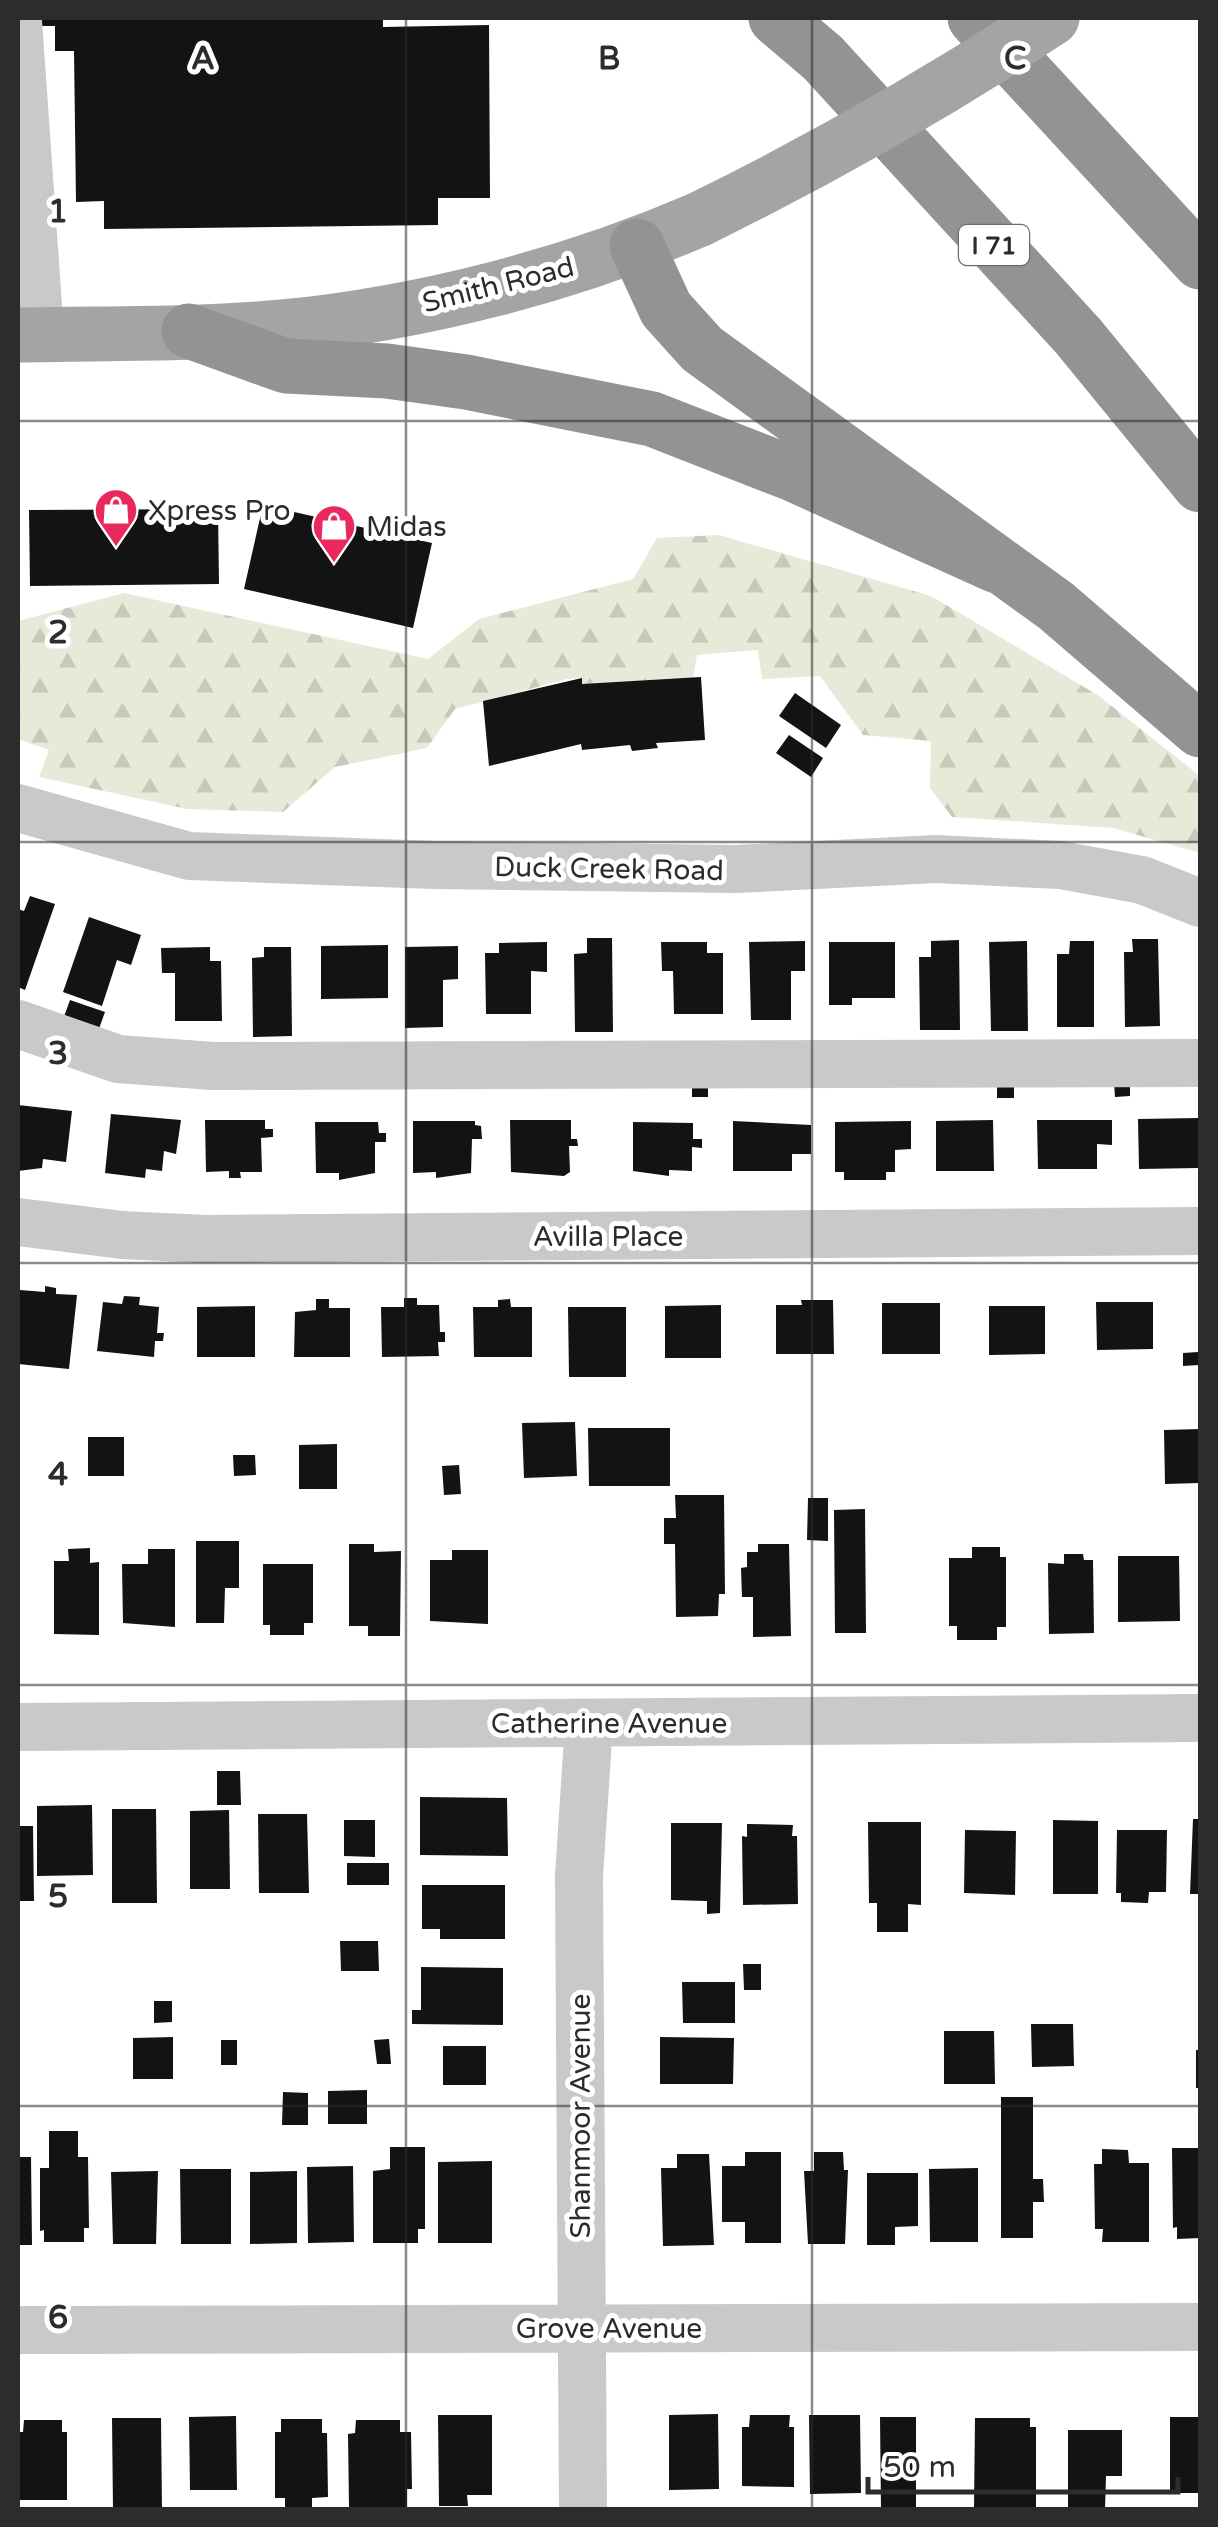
<svg xmlns="http://www.w3.org/2000/svg" width="1218" height="2527" font-family="'Varela Round',sans-serif">
<defs>
<pattern id="forest-firs" width="22" height="20" patternUnits="userSpaceOnUse" patternTransform="scale(2.5)"><rect width="22" height="20" fill="#e6ebd9"/><path d="M5 1l3.5 6h-7zM16 11l3.5 6h-7z" fill="#c5caba"/></pattern>
</defs>
<rect width="100%" height="100%" fill="#fff"/>
<!-- forest -->
<path fill="url(#forest-firs)" d="M719 535 931 596 1099 696 1200 776V853L1113 828 952 817 930 788 931 741 863 735 820 676 762 679 758 650 697 655 693 678 582 684 581 678 567 679 455 709 427 748 335 767 283 812 187 809 39 777 49 750 18 739V621L124 593 428 659 479 619 633 579 657 538Z"/>
<!-- building -->
<path fill="#131313" d="M18 18H383V27L489 25 490 198H438V225L104 229V201L76 202 74 51H55V26H18Z
M263 505 432 543 413 628 244 589Z
M218 509 219 584 30 586 29 510Z
M701 677 705 740 656 743 658 748 632 751 630 745 582 750 581 744 489 766 483 701 582 678V684Z
M795 693 841 725 826 748 779 716Z
M789 735 823 758 811 777 776 753Z
M30 896 55 904 25 990 18 987V909L24 911Z
M89 917 141 935 131 965 117 960 102 1006 63 992Z
M587 938H612L613 1032H575L574 954 587 953Z
M1132 939H1158L1160 1026 1125 1027 1124 952H1133Z
M959 940 960 1030H920L919 957H931V941Z
M805 941V971H791V1020H751L749 942Z
M1027 941 1028 1031H991L989 942Z
M1070 941H1094V1027H1057V954H1069Z
M547 942V972L531 971V1014H486L485 953H499V943Z
M661 942H707V953H723V1014H674L673 971H662Z
M829 942H895V998H852V1005H829Z
M388 945V998L321 999V946Z
M458 946V979L443 980V1027L405 1028V947Z
M210 947V961H221L222 1021H175V973H162L161 948Z
M264 947H291L292 1036 253 1037 252 958 264 957Z
M70 1000 105 1012 96 1037 61 1025Z
M997 1079H1014V1098H997Z
M692 1082H708V1097H692Z
M1114 1082H1130V1096L1115 1097Z
M18 1105 72 1111 66 1162 43 1159 42 1168 18 1171Z
M111 1114 181 1120 176 1154 164 1151 162 1171 146 1169 145 1178 105 1173Z
M1198 1118V1168L1139 1169 1138 1119Z
M205 1120H265V1129H273V1137L261 1138 262 1172H240L241 1178H229V1171L206 1172Z
M510 1120H571V1139H577L578 1146H569L570 1172 564 1176 511 1172Z
M993 1120 994 1171H936V1121Z
M1037 1120H1112V1145L1097 1144V1169H1038Z
M413 1121H475V1125L481 1126 482 1139H472L471 1173 436 1178V1172L413 1173Z
M733 1121 811 1125V1154H792V1171H733Z
M911 1121V1149L895 1150V1172H886V1180H844V1172H835V1122Z
M315 1122H378L379 1133H386V1142H375V1173L339 1180V1173H316Z
M633 1122 693 1123V1139H702V1148L692 1147V1171L669 1170V1176L633 1171Z
M45 1286 56 1288V1294L77 1295 69 1369 18 1364 20 1290 45 1292Z
M124 1296 140 1297 139 1305 159 1307 157 1333H164L163 1341H155L154 1357 97 1351 103 1302 122 1304Z
M404 1298H417V1305H439L440 1332H445V1342H438L439 1356 382 1357 381 1307H404Z
M316 1299H329V1308H350V1357H294L295 1312 316 1310Z
M510 1299 511 1307H532V1357H474L473 1307H498V1300Z
M801 1300H833L834 1354H776V1305H802Z
M1096 1302H1153V1349L1097 1350Z
M882 1303H940V1354H882Z
M721 1305V1358H665V1306Z
M255 1306V1357H197V1307Z
M989 1306H1045V1354L989 1355Z
M568 1307H626V1377H569Z
M1198 1352 1199 1365 1183 1366V1353Z
M575 1422 577 1476 524 1478 522 1423Z
M588 1428H670V1486H589Z
M1200 1429V1483L1165 1484 1164 1430Z
M88 1437H124V1476H88Z
M337 1444V1489H299V1445Z
M233 1455H255L256 1475 234 1476Z
M459 1465 461 1494 444 1495 442 1466Z
M675 1495H724L725 1594H719L718 1616 676 1617 675 1544H664V1518H676Z
M808 1498H828V1541L807 1540Z
M865 1509 866 1633H835L834 1510Z
M196 1541H239V1588H225L224 1623H196Z
M349 1544H374V1552L401 1551 400 1636H368V1626H349Z
M758 1544H789L791 1636 753 1637V1597H742L741 1568 747 1567V1552H758Z
M972 1547H1000V1557H1006V1627H997V1640H957V1626H949V1558H972Z
M90 1548V1563L99 1562V1635L54 1634V1561H69L68 1549Z
M148 1549H175V1627L123 1623 122 1564H148Z
M452 1550H488V1624L430 1621V1560H452Z
M1064 1554H1083L1084 1560H1093L1094 1633 1049 1634 1048 1563 1064 1564Z
M1118 1556H1179L1180 1621 1118 1622Z
M263 1564H313V1623H304V1635H270V1625H263Z
M217 1771H240L241 1805H217Z
M420 1797 507 1798 508 1856 420 1855Z
M92 1805 93 1875 37 1876V1806Z
M112 1809H156L157 1903H112Z
M229 1810 230 1889H190V1811Z
M258 1814H307L309 1893H259Z
M1193 1819H1200V1894H1190Z
M344 1820H375V1857L344 1856Z
M1053 1820 1098 1821V1894H1053Z
M868 1822H921V1905L908 1904V1932H877V1903H869Z
M671 1823H722L720 1913 707 1914V1901L671 1900Z
M747 1824 793 1825 792 1836H797L798 1904 743 1905 742 1836 747 1837Z
M18 1826H33L34 1901H18Z
M965 1830 1016 1831 1015 1895 964 1893Z
M1117 1830H1167L1166 1892H1149L1148 1903 1121 1902V1893H1116Z
M347 1863H389V1885H347Z
M422 1885H505V1939H440V1929H422Z
M340 1941H378L379 1971H341Z
M743 1964H761V1990H744Z
M421 1967 503 1968V2025L412 2024V2010H421Z
M682 1982H735V2023H683Z
M154 2001H172V2022L154 2023Z
M1031 2024H1073L1074 2066 1032 2067Z
M944 2031H994L995 2084H944Z
M173 2037V2079H133V2038Z
M660 2037 734 2038 733 2084H660Z
M389 2039 391 2064H377L374 2040Z
M221 2040H237V2065H221Z
M443 2046H486V2085H443Z
M1196 2050H1200V2088H1196Z
M367 2090V2124H328V2091Z
M283 2092 308 2093V2125H282Z
M1001 2097H1033V2179H1043L1044 2202H1033V2238H1001Z
M49 2131H78V2157H88L89 2228H84V2242H44V2230L40 2231V2168H49Z
M390 2147H425V2229H418V2243H373V2171L390 2169Z
M1172 2148H1200V2238L1177 2239V2227L1173 2228Z
M1102 2149 1128 2150 1129 2163H1149V2242H1102L1103 2229H1095L1094 2164H1102Z
M745 2152H781V2243H745V2222H722V2166H745Z
M814 2152H843L844 2170H848L845 2244H808L804 2171H814Z
M677 2154H709L714 2245 663 2246 661 2168H677Z
M18 2157H31L32 2245H18Z
M492 2161V2243H438V2162Z
M353 2166 354 2242 308 2243 307 2167Z
M978 2168V2242H930L929 2169Z
M180 2169H231V2244H181Z
M158 2171 156 2244H113L111 2172Z
M297 2171V2243L250 2244V2172Z
M867 2173H918V2226L895 2227V2245H867Z
M718 2414 719 2489 669 2490V2415Z
M438 2415H492V2495H467L468 2506H439Z
M750 2415H790L789 2427H794V2487L742 2486V2427H749Z
M809 2415H860L861 2493 810 2494Z
M236 2416 237 2490H190L189 2417Z
M880 2417H916V2510H881Z
M1170 2417H1200V2493H1170Z
M112 2418H161L162 2510H113Z
M975 2418H1030V2427H1036V2508H974Z
M281 2419H322V2433H327L328 2497 312 2498V2510H285V2498H275V2432H281Z
M24 2420H62V2432H67V2500H19L18 2432H23Z
M356 2420H400V2432H411L412 2489H407V2507H349L348 2434 355 2433Z
M1068 2430H1122V2476H1106L1105 2510H1068Z"/>
<g fill="none" stroke-linecap="round" stroke-linejoin="round">
<!-- minor -->
<path stroke="#c9c9c9" stroke-width="48" d="M18 21 40 334
M18 808 189 856 435 865 736 869 936 859 1060 865 1142 880 1200 903
M18 1024 118 1059 213 1066 1200 1063
M18 1222 122 1235 204 1239 1200 1231
M18 1727 1200 1718
M18 2330 1200 2327
M583 2510 579 1876 589 1723"/>
<!-- major -->
<path stroke="#a4a4a4" stroke-width="55" d="M18 335C105 333 195 335 283 327 424 313 570 275 700 219"/>
<!-- highway -->
<path stroke="#939393" stroke-width="55" d="M776 18 823 58 1078 336 1200 485
M975 18 1200 262
M637 246 666 309 702 349 1056 606 1200 730
M189 331 286 366 387 371 466 382 652 419 793 474 997 566"/>
<!-- major-bridge -->
<path stroke="#a4a4a4" stroke-width="55" d="M700 219C822 159 938 93 1052 18"/>
</g>
<!-- grid -->
<path fill="none" stroke="#2c2c2c" stroke-width="2.5" stroke-opacity="0.55" d="M406 18V2510M812 18V2510M18 421H1200M18 842H1200M18 1263H1200M18 1685H1200M18 2106H1200"/>
<!-- icons -->
<defs>
<g id="shop-pin" transform="scale(2.25)"><path d="M0 17L-7.5 6A9.5 9.5 0 1 1 7.5 6Z" fill="#e9295d" stroke="#fff"/><path d="M-5-2.5h2.3a2.7 3.5 0 0 1 5.4 0H5L5.5 6h-11ZM-1.5-2.5h3a1.5 2.3 0 0 0-3 0Z" fill="#fff"/></g>
</defs>
<g fill-rule="evenodd">
<use href="#shop-pin" x="116" y="510"/>
<use href="#shop-pin" x="334" y="526"/>
</g>
<g text-anchor="middle" stroke-width="10" stroke-linejoin="round" paint-order="stroke">
<!-- shield labels -->
<rect fill="#fff" stroke="#6b6b6b" stroke-width="2.5" x="959" y="225" width="70" height="40" rx="8"/>
<g font-size="25" font-weight="bold" fill="#2c2c2c">
<text x="994" y="254">I 71</text>
</g>
<!-- street labels -->
<g font-size="28" fill="#2c2c2c" stroke="#fff">
<text transform="translate(498 284) rotate(-14)" y="10">Smith Road</text>
<text transform="translate(609 868) rotate(1)" y="10">Duck Creek Road</text>
<text x="608" y="1246">Avilla Place</text>
<text x="609" y="1733">Catherine Avenue</text>
<text transform="translate(580 2116) rotate(-90)" y="10">Shanmoor Avenue</text>
<text x="609" y="2338">Grove Avenue</text>
</g>
<!-- poi labels -->
<g font-size="28" fill="#2c2c2c" stroke="#fff" text-anchor="start">
<text x="148" y="520">Xpress Pro</text>
<text x="366" y="536">Midas</text>
</g>
</g>
<g font-size="32" text-anchor="middle" font-weight="bold" fill="#2c2c2c" stroke="#fff" stroke-width="10" stroke-linejoin="round" paint-order="stroke">
<text x="203" y="69">A</text>
<text x="609" y="69">B</text>
<text x="1015" y="69">C</text>
<text x="58" y="222">1</text>
<text x="58" y="643">2</text>
<text x="58" y="1064">3</text>
<text x="58" y="1485">4</text>
<text x="58" y="1907">5</text>
<text x="58" y="2328">6</text>
</g>
<!-- border -->
<rect width="1218" height="2527" fill="none" stroke="#2c2c2c" stroke-width="40"/>
<!-- scale -->
<path d="M868 2477v15h310v-15" fill="none" stroke="#2c2c2c" stroke-width="5"/>
<text x="883" y="2477" font-size="30" fill="#2c2c2c" stroke="#ffffff" stroke-width="8" paint-order="stroke">50 m</text>
</svg>
